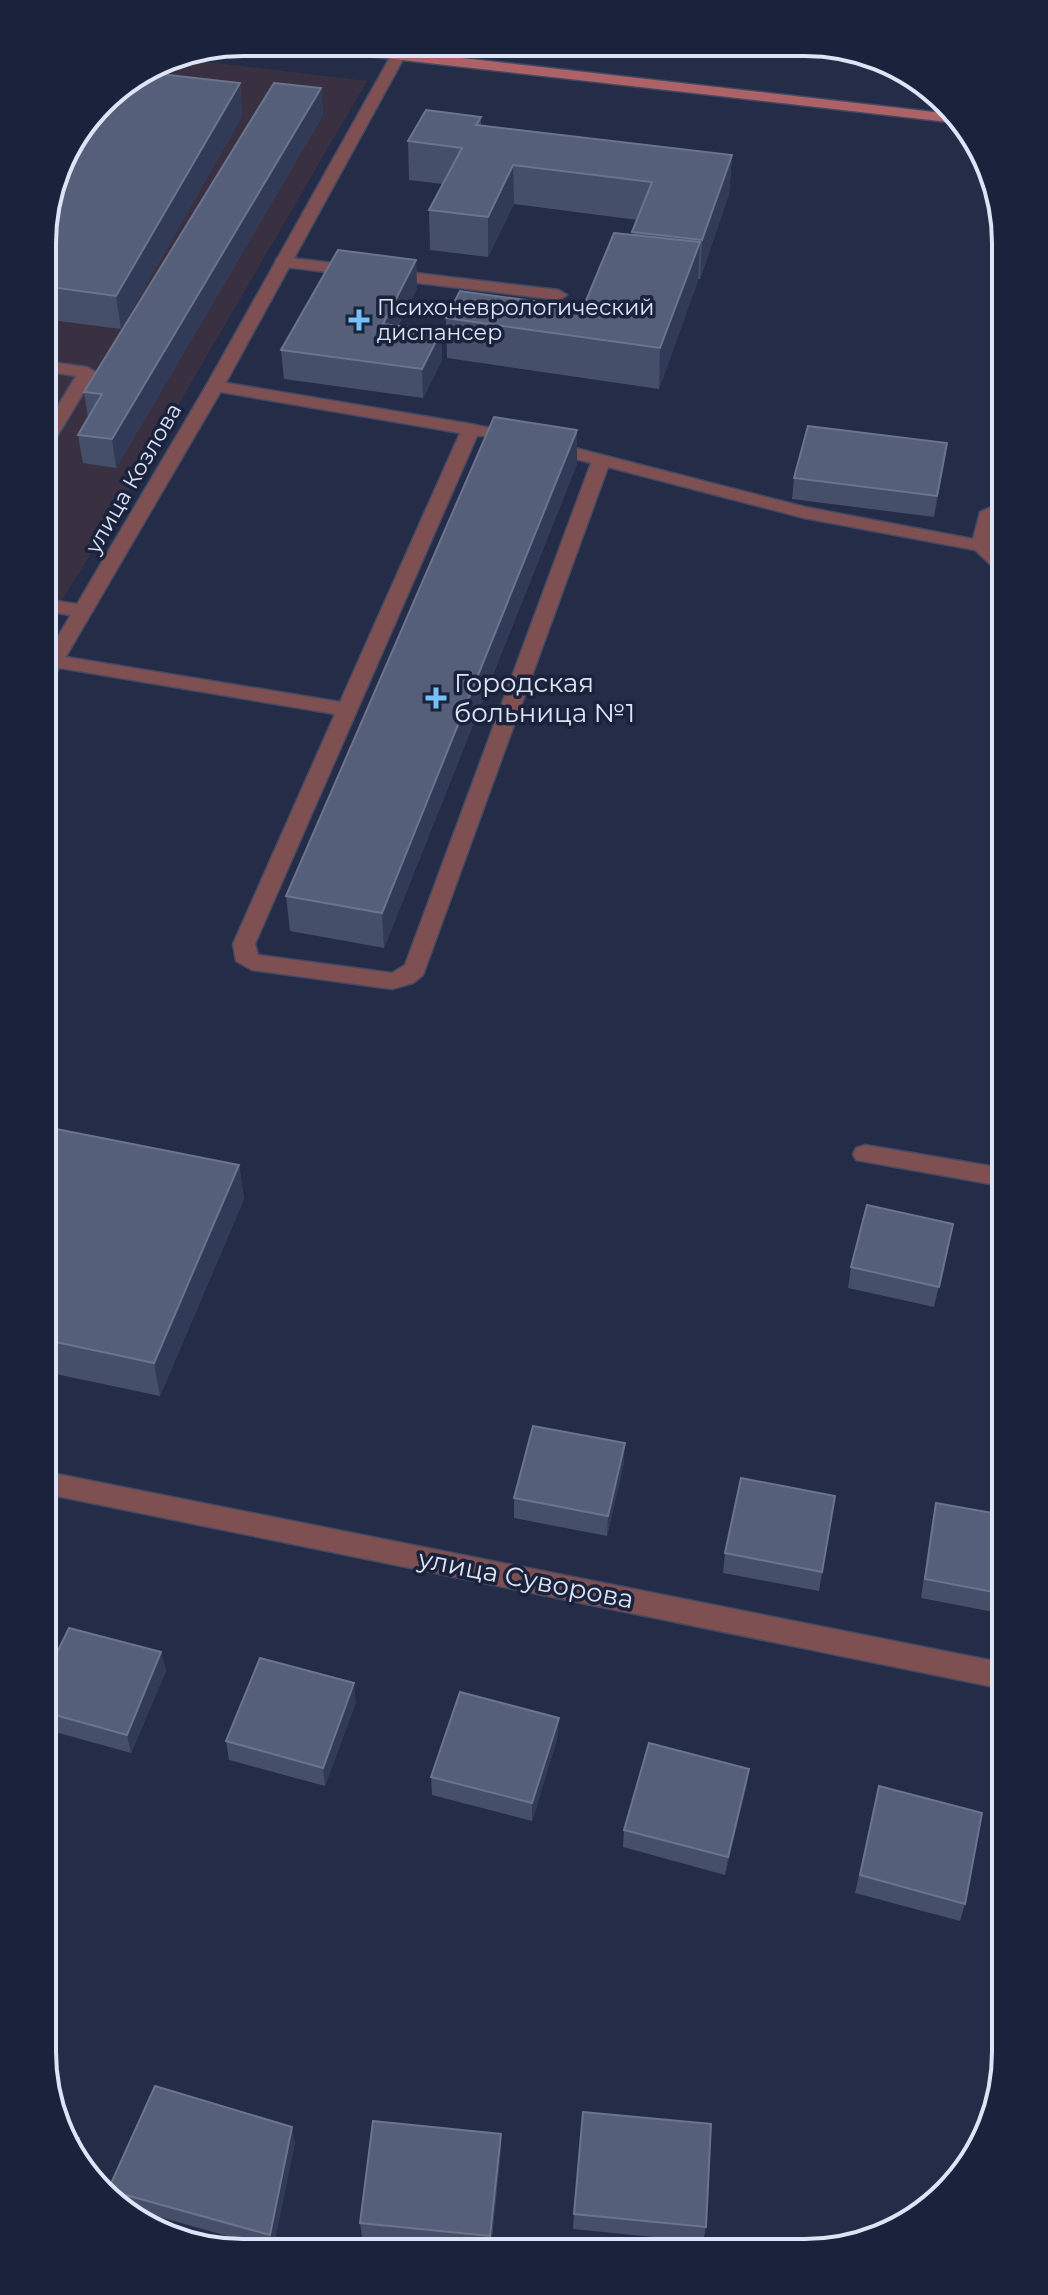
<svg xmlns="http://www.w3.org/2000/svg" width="1048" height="2295" font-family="Montserrat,sans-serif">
<rect width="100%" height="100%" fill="#242c47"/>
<!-- industrial -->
<path fill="#393141" d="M166 57 367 81 102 536 44 629 42 230 63 154 110 92Z"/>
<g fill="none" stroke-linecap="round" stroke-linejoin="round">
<!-- lane casing -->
<g stroke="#424963" stroke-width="3">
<path id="lane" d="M283 257 559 290 567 295 559 300 277 266 275 262 277 258Z
M43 361 87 367 96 372 52 445 43 450V430L76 376 43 371Z
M215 381 471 424 490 428 493 432 490 436H477L255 944 258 955 392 973 405 965 591 463 542 450 539 446 542 442 548 441 805 507 973 539 980 512 1000 503V516L996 519 991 545 1000 553V569L993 567 975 550 804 518 608 467 423 975 413 983 392 989 252 970 236 961 233 944 335 714 54 667 44 661 54 655 340 702 460 433 209 390 206 386Z
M44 599 83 605 93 611 83 617 44 611Z"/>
</g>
<!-- street casing -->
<g stroke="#424963" stroke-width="3">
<path id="street" d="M398 43H412L224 386 54 677 44 683V660L206 386Z
M865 1145 1002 1168V1186L856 1160 853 1154 856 1148Z
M47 1472 1004 1663V1689L47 1494Z"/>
</g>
<!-- secondary casing -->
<g stroke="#424963" stroke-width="3">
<path id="secondary" d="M272 42H322L951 114 957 123 279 46Z"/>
</g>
<!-- lane -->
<use href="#lane" fill="#7f5052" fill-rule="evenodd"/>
<!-- street -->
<use href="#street" fill="#7f5052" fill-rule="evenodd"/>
<!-- secondary -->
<use href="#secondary" fill="#ac6266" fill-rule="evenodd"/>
</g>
<!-- wall -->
<path fill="#454f6a" d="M240 83 242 116 121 329 43 319 42 230 73 149 67 148 110 92Z
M321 88 323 115 116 468 83 463 78 435 88 418 84 392Z
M481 117V125L732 155 729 194 700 279H698L659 389 447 358 446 318 583 308 632 235 637 220 514 204 488 257 430 250 429 210 443 184 409 180 408 141Z
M995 184 999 191V210L991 209Z
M416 260 417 288 398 326 441 331 442 360 423 398 284 379 281 350Z
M577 430V464L384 948 290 931 286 896Z
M944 464 934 517 792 499 794 478Z
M46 1127 239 1165 244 1199 160 1396 46 1372Z
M953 1224 934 1307 848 1288 851 1267Z
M624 1463 607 1536 514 1518V1498Z
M835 1496 819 1591 723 1573 725 1553Z
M936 1503 1004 1515V1614L921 1598 932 1522Z
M161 1652 166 1671 131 1753 48 1730 47 1673Z
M356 1702 325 1786 229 1760 226 1741Z
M558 1736 532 1821 432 1795 431 1777Z
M749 1769 746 1788 725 1875 623 1847 624 1830Z
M879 1786 965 1904 960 1921 855 1893Z
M295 2142 273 2249 114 2204 108 2190Z
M501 2149 491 2248H465L362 2237 360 2223Z
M574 2214 706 2227 703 2242 573 2229Z"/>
<!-- shaded-wall -->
<path fill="#313a56" d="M240 83 242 116 121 329 116 296Z
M321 88 323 115 116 468 112 439Z
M732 155 729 194 700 279 702 240Z
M513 165 514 204 488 257V217Z
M700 242 698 282 659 389 660 348Z
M416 260 417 288 384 352 383 324Z
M441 331 442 360 423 398 422 369Z
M577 430V464L384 948 382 913Z
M947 443 944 464 934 517 937 496Z
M239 1165 244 1199 160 1396 154 1363Z
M625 1443 624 1463 607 1536 608 1516Z
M161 1652 166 1671 131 1753 127 1735Z
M354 1683 356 1702 325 1786 323 1768Z
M559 1718 558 1736 532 1821V1803Z
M749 1769 746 1788 725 1875 728 1857Z
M292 2127 295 2142 273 2249 270 2235Z
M501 2134V2149L490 2248V2236Z
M79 2138 85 2154 83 2159 76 2148Z"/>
<!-- building -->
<path fill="#565f79" stroke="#6b748d" stroke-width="2" d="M142 72 240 83 116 296 43 286 42 230 58 173 93 119H90L110 92Z
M274 83 321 88 112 439 78 435 102 394 84 392Z
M426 110 481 117 476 125 732 155 702 240 632 232 652 182 513 165 488 217 429 210 462 148 408 141Z
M614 233 700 242 660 348 446 318 460 291 583 308Z
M338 250 416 260 383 324 441 331 422 369 281 350Z
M494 417 577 430 382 913 286 896Z
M808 426 947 443 937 496 794 478Z
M46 1127 239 1165 154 1363 46 1340Z
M867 1205 953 1224 939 1287 851 1267Z
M533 1426 625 1443 608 1516 514 1498Z
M741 1478 835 1496 822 1572 725 1553Z
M936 1503 1004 1515V1594L925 1579Z
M69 1628 161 1652 127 1735 48 1713 47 1673Z
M260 1658 354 1683 323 1768 226 1741Z
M460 1692 559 1718 532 1803 431 1777Z
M649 1743 749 1769 728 1857 624 1830Z
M879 1786 982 1813 965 1904 860 1875Z
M155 2086 292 2127 270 2235 108 2190Z
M583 2112 711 2124 706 2227 574 2214Z
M373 2121 501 2134 490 2236 360 2223Z
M69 2137 79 2138 76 2148Z"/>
<!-- markers -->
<g fill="#75c0f6" stroke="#1a223c" stroke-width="3">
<path d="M355 308h8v8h8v8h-8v8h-8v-8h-8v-8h8z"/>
<path d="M432 686h8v8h8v8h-8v8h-8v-8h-8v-8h8z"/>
</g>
<g text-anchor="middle" stroke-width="7" stroke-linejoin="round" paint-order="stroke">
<!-- far-poi labels -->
<g font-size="22" fill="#dde4f5" stroke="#1a223c" text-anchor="start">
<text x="377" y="315">Психоневрологический<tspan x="377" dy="25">диспансер</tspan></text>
</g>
<!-- far-street labels -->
<g font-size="22" fill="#dde4f5" stroke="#1a223c">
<text transform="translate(133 478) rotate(-60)" y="8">улица Козлова</text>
</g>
<!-- poi labels -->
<g font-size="26" fill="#dde4f5" stroke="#1a223c" text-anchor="start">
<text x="454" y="692">Городская<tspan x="454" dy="30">больница №1</tspan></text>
</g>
<!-- street labels -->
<g font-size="26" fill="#dde4f5" stroke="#1a223c">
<text transform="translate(526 1579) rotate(11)" y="9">улица Суворова</text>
</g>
</g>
<!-- crop -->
<path d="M0 0H1048V2295H0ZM243 56H805A187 187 0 0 1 992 243V2052A187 187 0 0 1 805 2239H243A187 187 0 0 1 56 2052V243A187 187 0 0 1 243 56Z" fill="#1a223c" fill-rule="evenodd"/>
<path fill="none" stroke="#dde4f5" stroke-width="4" d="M243 56H805A187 187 0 0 1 992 243V2052A187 187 0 0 1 805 2239H243A187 187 0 0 1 56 2052V243A187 187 0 0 1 243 56Z"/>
</svg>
